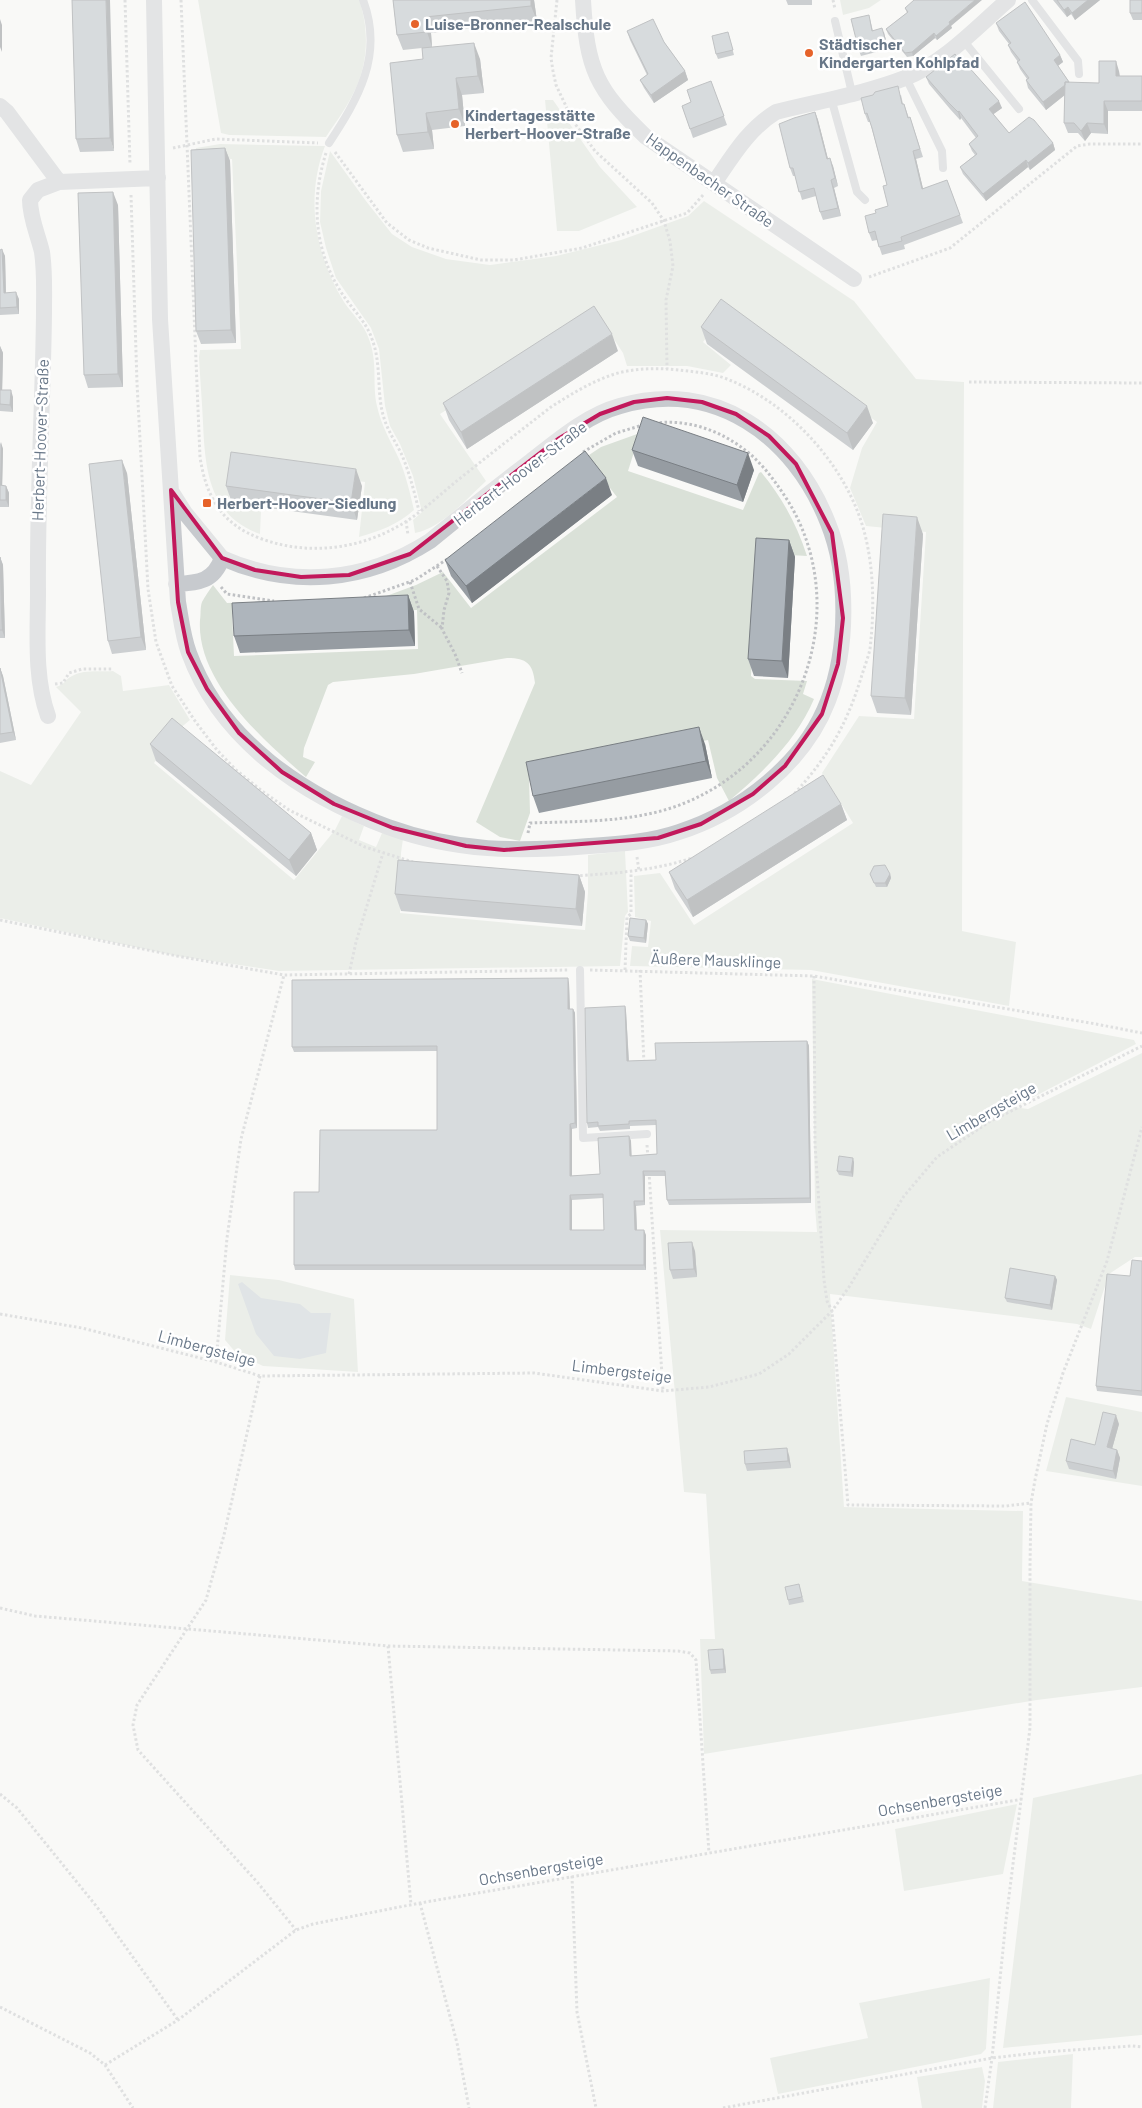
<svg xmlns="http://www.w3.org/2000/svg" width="1142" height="2108" font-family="Barlow,sans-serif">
<rect width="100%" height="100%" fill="#f9f9f7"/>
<!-- green -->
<path fill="#dae1d8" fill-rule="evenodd" d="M198 0H359C370 30 368 66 353 94 346 109 335 123 326 137L229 135 221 133Z
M840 0H881L869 8 843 15Z
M545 100H553L600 167 637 207 579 231H557Z
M220 144 325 146C305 198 315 255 344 302 352 314 364 324 369 339 378 363 372 384 377 406 381 425 391 442 399 459 406 475 410 493 414 510 397 525 380 531 359 537L365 482 234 465 228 503 261 510 260 534C209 516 205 470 203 423 202 401 200 379 199 357L200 350 241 349 232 159 194 158 196 148Z
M330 151 366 201 392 234 412 247 446 259 490 265 556 256 621 240 688 216 704 201 854 301 916 379 964 382 962 931 1016 942 1009 1006 811 970 630 966 632 946 648 947 651 921 635 917 634 876 660 873 694 925 853 823 822 773 859 716 914 719 926 532 866 526 850 488 862 448 877 422 726 312 703 342 731 365 723 373 687 366H627L623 353 598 315 440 414 486 481C468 498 440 529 415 533L413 520 422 512 413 476 400 444 390 426 385 406 379 349 371 328 336 278 326 248 320 222 321 191Z
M640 433 628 471 743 510 759 473 761 472C782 497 797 525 807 556L758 553 751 676 755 679 807 681 803 694 814 699C796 741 763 772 729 801L717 778 708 740 529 776 530 813 520 841 500 837 476 822 535 683C533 663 526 658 507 658L414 674 333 682 328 685 304 748 303 757 315 762 306 777C263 740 196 681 200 620 201 615 200 607 202 602 205 596 209 591 213 585L227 603 381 598 416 585 443 572 471 608 617 497 586 457 601 447ZM417 610 418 649 234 656 232 614Z
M113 671 121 676 123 691 169 685 190 720 178 730 154 763 294 880 335 830 342 816 364 826 359 840 376 847 382 833 403 839 401 853 400 913 585 930 588 892V855L625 851 628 912 625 916 620 966 279 971 177 956 0 918V771L31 785 81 712 56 687C66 684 64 680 72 676 83 669 101 672 113 671Z
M812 979 1134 1040 1136 1044 1014 1107 1028 1109 1142 1053V1257H1135L1109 1274 1091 1329 1077 1324 830 1294 844 1507 1023 1511 1022 1581 1142 1601V1687L1037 1700 704 1754 700 1639H715L706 1494 684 1492 660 1230 817 1232 815 1207Z
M230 1275 279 1280 354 1299 358 1372 263 1366 237 1354 225 1340Z
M1066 1397 1142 1412V1486L1046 1471Z
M1142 1774V2035L1003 2048 1033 1798Z
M1017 1804 1003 1874 904 1891 895 1829Z
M990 1978 986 2049 981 2054 778 2094 770 2058 868 2038 859 2003Z
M1073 2054 1071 2108H993L998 2062Z
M982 2067 985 2081 982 2108H922L917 2077Z"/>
<!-- water -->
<path fill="#c2cad0" d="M242 1282 261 1298 300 1304 311 1313H331L326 1353 300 1359 274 1356 256 1334 238 1284Z"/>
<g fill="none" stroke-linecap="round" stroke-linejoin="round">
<!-- path -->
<path stroke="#bfc1c4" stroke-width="3" stroke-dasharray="2.5 2.5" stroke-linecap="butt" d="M125 0 130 164
M181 0 200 457C206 497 222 525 262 539 306 555 354 550 395 528 418 516 438 496 458 480 489 455 520 431 551 407 573 393 597 378 622 372 641 368 660 368 679 370 695 372 712 373 727 379 786 402 839 458 860 518 874 558 875 606 870 649 868 658 864 668 861 678 846 726 828 757 794 794
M557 0 551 58 553 71 556 85 573 121 595 151 652 203 664 221 670 241 673 266 666 300 667 369
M833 0 835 9
M173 148 216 139 318 143
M335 152 387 223 409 240 428 248 481 260H514L582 248 687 213 704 194
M326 153C311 200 314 250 341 292 351 308 366 321 372 339 382 365 376 393 384 418 388 431 395 441 401 453 409 471 414 491 419 511
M131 195 137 383 148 589 156 642 172 686 195 721 217 750 236 770 262 791 289 810 365 847 413 862
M869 277 950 248 1077 146 1090 144H1142
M969 382 1142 383
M583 452 616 433 643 425
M406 521 408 535
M437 566 447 581 449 593 444 610 442 629 455 654 462 673
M410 582 419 609 442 628
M221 587 227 594 274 601
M364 598 415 580 449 558
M55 684 63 683 69 673 82 669H112
M528 833 530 823C582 821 638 823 687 802 802 754 854 609 788 501 777 484 766 468 750 454 724 432 691 419 656 423
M637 857 639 871
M575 876C617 873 652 871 692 858
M0 920 177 956 284 975 569 970
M590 970 814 976 1096 1024 1142 1033
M625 970 627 917 631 914V873
M640 970 644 1064
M349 974 356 942 383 853
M814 976 815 1144 824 1280 827 1301 832 1311 848 1505 1006 1506 1031 1503
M647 1145 648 1159
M649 1172 663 1391
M0 1314 82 1328 216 1362 260 1376 534 1373 663 1391 709 1387 759 1374 789 1354 832 1311 849 1287 904 1196 937 1157 989 1122 1142 1046
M216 1362 227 1238 241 1139 284 975
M260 1376 224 1535 206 1600 137 1705 133 1725 138 1750 258 1883 296 1930
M0 1608 35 1616 388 1646 678 1651 690 1653 696 1660 709 1853
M388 1646 411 1905
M0 1794 17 1808 97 1907 178 2020
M572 1876 577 2012 596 2108
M420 1903 457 2043 469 2108
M0 2007 90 2053 105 2065 133 2108
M105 2065 178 2020 296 1930 313 1924 420 1903 1023 1799
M723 2108 992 2058 1044 2052 1132 2046 1142 2047
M985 2108 992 2058 1006 1920 1030 1728V1566L1031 1503 1035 1480 1047 1424 1063 1373 1107 1261 1142 1127"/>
<!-- service -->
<path stroke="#c7cace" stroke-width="8" d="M1032 0 1078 61 1079 74
M835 21 852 93
M963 40 1019 109
M906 78 942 151 943 168
M831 98 857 192 865 200
M329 143C358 99 384 55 363 0
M580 970 583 1138 647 1134"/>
<!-- minor -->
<path stroke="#c7cace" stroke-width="16" d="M154 0 160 319 178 602C181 619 183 637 189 653 221 741 304 796 388 827 457 852 518 852 589 846 619 844 650 842 679 832 741 812 804 764 828 701 848 649 849 575 828 523 794 436 715 378 620 406 587 415 558 440 531 461 497 487 463 514 430 541 366 582 292 589 222 558
M583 0C587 70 596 89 646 137L854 279
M0 106 7 112 59 182
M714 183C732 157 748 129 776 112 819 101 864 94 905 78 944 63 977 27 1008 0
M171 491 185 513 222 558C214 581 199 583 176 584
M48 716C34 677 38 633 38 592 37 499 43 406 44 312 44 292 45 272 42 252 38 235 30 218 30 200L38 190 59 182 158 178"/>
</g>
<!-- wall -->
<path fill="#969ca2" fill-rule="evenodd" d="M72 0 114 151 80 152 76 139Z
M393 0H534L537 21 431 33 432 47 480 59 484 93 462 95 465 126 432 130 434 149 403 152 397 135 423 59 422 48 403 50 397 35Z
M786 0H812V5H788Z
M1053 0H1100L1075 20 1071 14 1067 17Z
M1142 0V20H1133L1130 13Z
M905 8 951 26 952 28 937 40 935 38 913 56 907 57 888 34 886 29 907 13Z
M870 19 873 31 884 32 888 49 861 56 859 51Z
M996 23 1060 55 1063 62 1058 66 1070 83H1099L1119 71 1120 76H1142V111H1108V134L1091 133 1085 141 1078 133H1068L1064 123 1065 95 1046 110 1028 88 1026 80 1027 79 1020 69 1017 62H1018L1011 52 1008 45 1009 44 999 31Z
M627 31 664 42 685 71 688 80 654 103 644 88 640 80 647 75 630 40Z
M729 36 734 55 718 59 716 54Z
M965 67 1002 108 993 114 1009 133 1053 143 1055 150 1030 170 1028 167 986 201 963 174 960 167 975 155 972 151 969 144 976 138 961 118 960 120 950 109 929 84 926 77Z
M711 81 727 125 693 138 682 106 691 102Z
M901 95 903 104H904L909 118 910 117 913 126 923 157 916 159 923 189 947 180 963 223 904 245 905 249 882 255 877 240 872 241 869 233 876 213 888 206 887 185 870 122H868L865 114Z
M815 112 818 120 828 159 833 166 838 186 834 188 841 216 823 220 820 212 816 196 802 200 795 176H793L790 168Z
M225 148 230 161 236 343 201 344 196 331Z
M118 205 123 387 88 388 84 375Z
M0 250 5 256 6 293 19 299V314L0 315Z
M701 327 873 423 853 450 707 344Z
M0 346 3 353 2 390 13 397V412L0 411Z
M618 351 467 449 449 420 443 403Z
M0 442 3 449 2 486H6L9 493V507H0Z
M632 450 754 470 743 502 638 466Z
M127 473 146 650 112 654 108 641Z
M226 486H362L357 520 232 503Z
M612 495 472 603 451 576 445 560Z
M923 534 911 715 877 713 871 696Z
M789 540 795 557 788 678 754 676 748 659Z
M0 557 3 565 5 638H0Z
M408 595 414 612 415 646 240 653 234 636Z
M0 668 3 676 16 740 0 743Z
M150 744 311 833 317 850 296 876 156 761Z
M705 744 712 778 539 813 533 796Z
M841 804 847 820 693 917 675 889 669 872Z
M870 874H890L891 878 887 887H876Z
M579 875 585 892 582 926 401 911 395 894Z
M646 920 648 924 646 943 630 941 628 936Z
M569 983 570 1009H573L575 1013 577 1128 572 1129V1176L600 1174 629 1136 631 1141V1156L657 1154 656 1125 630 1126V1129L600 1131 598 1127 588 1128 587 1123 625 1006 626 1011 629 1061 656 1060 807 1041 809 1046 811 1203 669 1205 667 1200 665 1176H645V1205L636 1206 637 1230 646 1235V1270H295L294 1265 319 1192 437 1130V1051L294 1052 292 1047ZM603 1198 604 1230H572V1200Z
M854 1162 853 1177 839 1175 837 1171Z
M695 1251 697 1277 673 1279 670 1270Z
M1142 1261V1396L1097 1391 1096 1386 1130 1276Z
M1055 1276 1057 1280 1052 1310 1007 1302 1005 1298Z
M1119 1424 1112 1449 1117 1450 1120 1458 1116 1479 1069 1469 1066 1461 1095 1445Z
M789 1455 791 1468 747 1471 745 1464Z
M799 1584 804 1602 789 1605 788 1600Z
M723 1649 724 1653 726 1673 711 1674 710 1670Z"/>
<!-- shaded-wall -->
<path fill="#7a7f84" d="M106 0H110L114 151 110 138Z
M531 0H534L537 21 531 6Z
M975 0H982L951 26 952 28 937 40 936 36 949 22Z
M1088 0H1100L1075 20 1072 13Z
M1068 7 1071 14 1067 17 1064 10Z
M425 17 431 33 432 47 427 32Z
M0 19 2 25V52L0 47Z
M934 33 935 38 913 56 912 52Z
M474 43 480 59 484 93 478 76Z
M1060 55 1063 62 1056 67 1054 60Z
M1116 61 1119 71 1120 86 1116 76Z
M685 71 688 80 654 103 651 95Z
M456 78 462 95 465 126 459 109Z
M1069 82 1072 89 1046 110 1043 102Z
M999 101 1002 108 991 116 989 109Z
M1104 101 1108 111V134L1104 124Z
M959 111 961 118 960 120 958 112Z
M815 112 818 120 830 167 827 159Z
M426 113 432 130 434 149 428 132Z
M1087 123 1091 133 1085 141 1081 131Z
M1053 143 1055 150 1030 170 1028 163Z
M225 148 230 161 236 343 231 330Z
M913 151 916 159 925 197 922 189Z
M830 158 833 166 838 186 835 178Z
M1026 160 1028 167 986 201 983 194Z
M831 180 834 188 841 216 838 208Z
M113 192 118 205 123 387 118 374Z
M2 249 5 256 6 300 4 293Z
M16 292 19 299V314L17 307Z
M612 334 618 351 467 449 461 432Z
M0 346 3 353 2 397 0 392Z
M11 390 13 397V412L10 405Z
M867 406 873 423 853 450 847 433Z
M1 442 3 449 2 493 0 487Z
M748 453 754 470 743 502 737 485Z
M122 460 127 473 146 650 141 637Z
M356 469 362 486 357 520 351 503Z
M606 478 612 495 472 603 466 586Z
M6 486 9 493V507L6 500Z
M917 517 923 534 911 715 905 698Z
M789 540 795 557 788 678 782 661Z
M0 557 3 565 5 638 2 630Z
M408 595 414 612 415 646 409 630Z
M0 668 3 676 16 740 13 732Z
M699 727 705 744 712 778 706 761Z
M841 804 847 820 693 917 687 900Z
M311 833 317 850 296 876 289 860Z
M890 874 891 878 887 887 885 883Z
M579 875 585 892 582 926 576 909Z
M646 920 648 924 646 943 644 938Z
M568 978 569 983 570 1014 568 1009Z
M625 1006 626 1011 629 1066 627 1061Z
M573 1009 575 1013 577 1128 575 1123Z
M807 1041 809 1046 811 1203 810 1198Z
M570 1124 572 1129V1180L570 1176Z
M629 1136 631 1141 632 1161 630 1156Z
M853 1158 854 1162 853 1177 851 1172Z
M643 1171 645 1176V1205L644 1201Z
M570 1195 572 1200V1235L570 1230Z
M634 1201 636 1206 637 1235 635 1230Z
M644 1230 646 1235V1270L644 1265Z
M692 1242 695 1251 697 1277 694 1269Z
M1055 1276 1057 1280 1052 1310 1050 1305Z
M1116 1415 1119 1424 1110 1456 1107 1447Z
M787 1448 789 1455 791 1468 788 1461Z
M1117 1450 1120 1458 1116 1479 1113 1471Z
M723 1649 724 1653 726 1673 724 1669Z"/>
<!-- building -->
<path fill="#aeb5bc" stroke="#7a7f84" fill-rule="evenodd" d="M72 0H106L110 138 76 139Z
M393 0H531V6L425 17 427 32 397 35Z
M914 0H975L949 22 950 24 936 36 934 33 912 52 905 53 886 29 908 12 905 8Z
M1057 0H1088L1072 13 1068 7 1064 10Z
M1130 0H1142V13H1130Z
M1025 2 1060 55 1054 60 1069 82H1065V85L1043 102 1026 80 1029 78 1017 62 1020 60 1008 45 1011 43 996 23Z
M869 15 872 31 882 28 887 45 859 51 851 19Z
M653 19 664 42 685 71 651 95 640 80 648 74 627 31Z
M728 32 733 50 716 54 712 36Z
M474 43 478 76 456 78 459 109 426 113 428 132 397 135 390 63 423 59 422 48Z
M955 54 965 67 967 65 999 101 989 109 1009 133 1029 117 1034 120 1053 143 1028 163 1026 160 983 194 960 167 977 154 969 144 978 136 959 111 958 112 948 102 926 77Z
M1099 61H1116V76H1142V101H1104V124L1087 123 1081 131 1074 123H1064L1065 82 1099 83Z
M711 81 724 116 690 129 682 106 691 102 687 90Z
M898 86 902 104H904L908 118 910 117 920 149 913 151 922 189 947 180 960 215 901 237 902 241 879 247 875 231 869 233 865 216 876 213 875 210 888 206 883 186 887 185 872 128 867 113 865 114 861 98 873 95 875 92Z
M815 112 827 159 830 158 835 178 831 180 838 208 820 212 814 188 799 192 793 168H790L779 124 794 118Z
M225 148 231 330 196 331 191 150Z
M113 192 118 374 84 375 78 193Z
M2 249 4 293 16 292 17 307 0 308V250Z
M721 299 867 406 847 433 701 327Z
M594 306 612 334 461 432 443 403Z
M0 390H11L10 405 0 404Z
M643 417 748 453 737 485 632 450Z
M585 451 606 478 466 586 445 560Z
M231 452 356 469 351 503 226 486Z
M122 460 141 637 108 641 89 464Z
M0 485 6 486V500H0Z
M883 514 917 517 905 698 871 696Z
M756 538 789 540 782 661 748 659Z
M0 557 2 630H0Z
M408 595 409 630 234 636 232 603Z
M0 668 13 732 0 734Z
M172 718 311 833 289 860 150 744Z
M699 727 706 761 533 796 526 762Z
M823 775 841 804 687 900 669 872Z
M398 860 579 875 576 909 395 894Z
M885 865 890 874 885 883H874L870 874 874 866Z
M630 918 646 920 644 938 628 936Z
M568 978V1009H573L575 1123 570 1124V1176L600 1174 598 1138 629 1136 630 1156 657 1154 656 1120 629 1121V1124L598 1126V1122L587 1123 585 1008 625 1006 627 1061 656 1060 655 1043 807 1041 810 1198 667 1200 665 1171H643L644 1201H634L635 1230H644V1265H294V1192H319L320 1130H437V1046L292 1047V980ZM603 1194 604 1230H570V1195Z
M839 1156 853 1158 851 1172 837 1171Z
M692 1242 694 1269 670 1270 668 1243Z
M1132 1260 1142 1261V1391L1096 1386 1107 1274 1130 1276Z
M1010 1268 1055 1276 1050 1305 1005 1298Z
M1103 1412 1116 1415 1107 1447 1117 1450 1113 1471 1066 1461 1071 1439 1095 1445Z
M787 1448 788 1461 745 1464 744 1451Z
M799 1584 802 1597 788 1600 785 1587Z
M723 1649 724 1669 710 1670 708 1650Z"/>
<!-- marked area -->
<path d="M0 0H1142V2108H0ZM667 398 702 402 736 414 769 436 796 464 832 533 843 618 838 664 822 714 785 766 753 794 701 824 658 838 504 850 466 846 393 828 334 804 282 772 239 733 207 689 188 652 178 602 171 490 222 558 255 570 301 577 349 575 410 554 558 439 600 414 634 402Z" fill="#f9f9f7" fill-opacity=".55" fill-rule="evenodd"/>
<path fill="none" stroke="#c2185b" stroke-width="4" stroke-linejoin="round" d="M667 398 702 402 736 414 769 436 796 464 832 533 843 618 838 664 822 714 785 766 753 794 701 824 658 838 504 850 466 846 393 828 334 804 282 772 239 733 207 689 188 652 178 602 171 490 222 558 255 570 301 577 349 575 410 554 558 439 600 414 634 402Z"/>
<!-- markers -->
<g fill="#e6632a" stroke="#fff" stroke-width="2">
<circle cx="415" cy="24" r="5"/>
<circle cx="809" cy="53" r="5"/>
<circle cx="455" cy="124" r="5"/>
<rect x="202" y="498" width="10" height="10" rx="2.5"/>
</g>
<g text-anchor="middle" stroke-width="5" stroke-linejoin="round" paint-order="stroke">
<!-- poi labels -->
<g font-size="16" font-weight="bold" fill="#687788" stroke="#fff" text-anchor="start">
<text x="425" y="30">Luise-Bronner-Realschule</text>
<text x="819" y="50">Städtischer<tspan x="819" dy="18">Kindergarten Kohlpfad</tspan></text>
<text x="465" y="121">Kindertagesstätte<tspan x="465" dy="18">Herbert-Hoover-Straße</tspan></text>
<text x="217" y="509">Herbert-Hoover-Siedlung</text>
</g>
<!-- street labels -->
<g font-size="16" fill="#687788" stroke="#fff">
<text transform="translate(710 180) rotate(35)" y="6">Happenbacher Straße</text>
<text transform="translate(40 440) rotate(-88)" y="6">Herbert-Hoover-Straße</text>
<text transform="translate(520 473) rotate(-37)" y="6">Herbert-Hoover-Straße</text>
<text transform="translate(716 960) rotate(2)" y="6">Äußere Mausklinge</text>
<text transform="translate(991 1111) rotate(-30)" y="6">Limbergsteige</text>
<text transform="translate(207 1348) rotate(15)" y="6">Limbergsteige</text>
<text transform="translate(622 1371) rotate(7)" y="6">Limbergsteige</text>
<text transform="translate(940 1800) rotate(-10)" y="6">Ochsenbergsteige</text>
<text transform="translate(541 1869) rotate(-10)" y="6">Ochsenbergsteige</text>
</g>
</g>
</svg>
